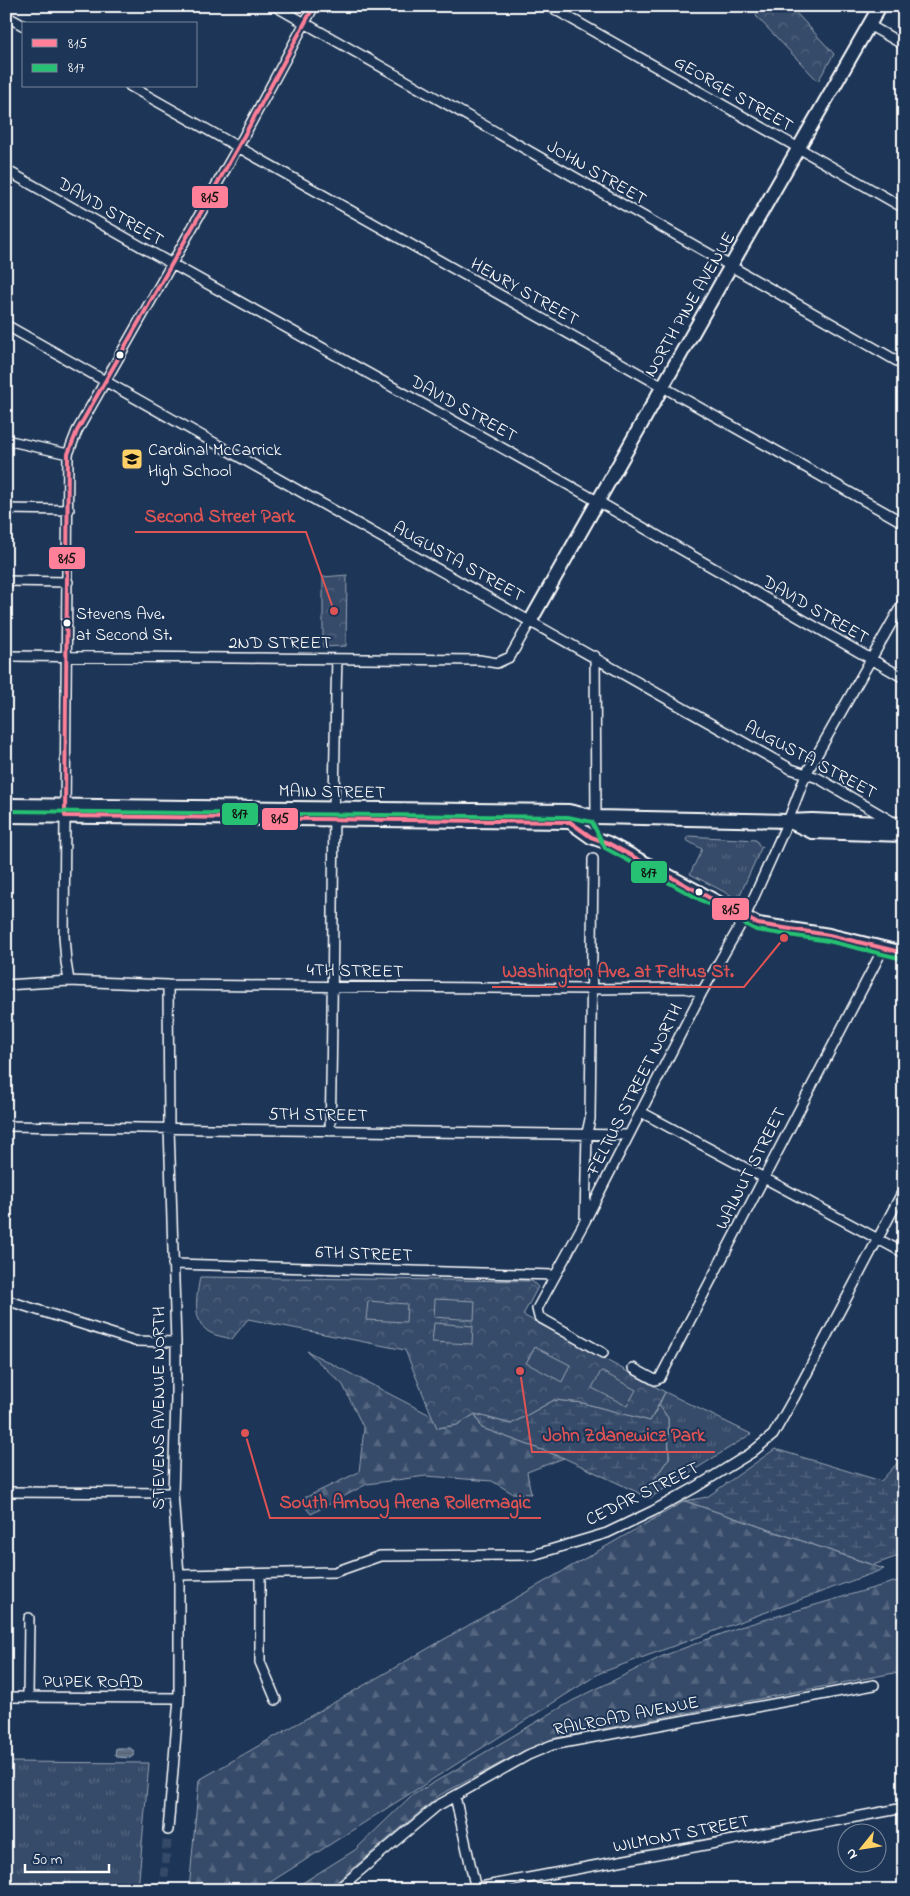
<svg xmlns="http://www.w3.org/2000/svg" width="910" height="1896" font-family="'Indie Flower',sans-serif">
<defs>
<pattern id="grass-tufts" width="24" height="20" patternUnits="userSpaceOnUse" patternTransform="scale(1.25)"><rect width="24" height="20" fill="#364b69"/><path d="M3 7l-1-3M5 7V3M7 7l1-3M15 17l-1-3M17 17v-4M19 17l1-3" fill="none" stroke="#546680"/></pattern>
<pattern id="forest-firs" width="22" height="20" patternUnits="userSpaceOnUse" patternTransform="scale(1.25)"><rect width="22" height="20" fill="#364b69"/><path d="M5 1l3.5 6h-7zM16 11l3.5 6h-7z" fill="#546680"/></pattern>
<pattern id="wetland-marsh" width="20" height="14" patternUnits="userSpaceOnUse" patternTransform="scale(1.25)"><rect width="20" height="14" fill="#364b69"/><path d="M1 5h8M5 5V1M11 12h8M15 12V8" fill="none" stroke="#546680"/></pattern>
<pattern id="park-crowns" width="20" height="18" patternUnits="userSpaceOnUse" patternTransform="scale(1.25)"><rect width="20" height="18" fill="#364b69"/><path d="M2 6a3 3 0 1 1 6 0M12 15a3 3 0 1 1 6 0" fill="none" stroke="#546680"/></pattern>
<pattern id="water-rules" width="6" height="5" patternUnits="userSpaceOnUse" patternTransform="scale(1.25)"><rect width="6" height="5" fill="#617289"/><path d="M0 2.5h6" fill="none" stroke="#555d67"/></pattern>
</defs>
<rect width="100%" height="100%" fill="#1d3557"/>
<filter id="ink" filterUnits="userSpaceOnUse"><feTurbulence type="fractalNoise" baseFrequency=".02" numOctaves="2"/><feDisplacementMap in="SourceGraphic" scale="10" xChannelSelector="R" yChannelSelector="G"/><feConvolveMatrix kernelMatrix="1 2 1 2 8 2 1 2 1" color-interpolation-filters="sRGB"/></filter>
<g filter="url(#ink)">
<!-- grass -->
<path fill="url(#grass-tufts)" stroke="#9aa5b4" d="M688 836 756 840 760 847 762 846 738 899 690 874 702 849 686 840Z
M665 1392 751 1434 650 1498 643 1495 669 1458 668 1418 659 1405Z
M6 1762 149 1763 138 1890H6Z"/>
<!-- forest -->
<path fill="url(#forest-firs)" stroke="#9aa5b4" d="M307 1351 432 1416 438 1428 457 1425 475 1414 482 1428 564 1458 527 1472 531 1494 512 1493 492 1481 426 1476 367 1484 311 1514 300 1500 359 1472 364 1429 343 1385Z
M685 1501 884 1569 600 1673 258 1890H189L199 1780Z
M904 1579V1676L894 1673 556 1738 524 1751 440 1795 327 1890H291L355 1850 411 1796 572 1701 663 1656 740 1627Z"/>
<!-- wetland -->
<path fill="url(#wetland-marsh)" stroke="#9aa5b4" d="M554 1400 583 1403 650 1421 659 1405 668 1418 669 1458 643 1495 564 1458 482 1428 475 1414 511 1424Z
M775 1449 881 1481 901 1459 904 1460V1554L873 1565 685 1501 707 1497Z"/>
<!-- park -->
<path fill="url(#park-crowns)" stroke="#9aa5b4" d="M763 6H790L834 54 818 81 756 16Z
M347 575 346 646 323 647V577Z
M200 1277 532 1281 538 1287 523 1315 665 1392 650 1421 583 1403 554 1400 511 1424 475 1414 457 1425 437 1428 405 1350 248 1319 232 1339C225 1337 215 1336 209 1332 191 1321 197 1294 200 1277Z"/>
<!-- pitch -->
<path fill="#364b69" stroke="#9aa5b4" d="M435 1299 475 1301 474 1320 434 1317Z
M368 1301 407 1304 406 1322 366 1320Z
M434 1323 473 1326 472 1344 432 1342Z
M535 1347 570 1365 562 1382 526 1363Z
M601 1371 636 1390 627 1406 592 1388Z"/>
<!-- water -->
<path fill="url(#water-rules)" stroke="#a0aab8" d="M116 1748H130L134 1751V1755L130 1758 117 1757 115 1755Z"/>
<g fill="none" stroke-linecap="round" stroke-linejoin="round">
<!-- street-tunnel -->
<path stroke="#344968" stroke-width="9" stroke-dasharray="9 4.5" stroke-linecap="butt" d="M163 1890 168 1830"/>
<!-- street casing -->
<g stroke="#fff" stroke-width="12">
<path id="street" d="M275 6 904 365
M549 6 904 208
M6 16 24 26
M869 25 904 45
M130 86 904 523
M6 170 172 264 599 502 904 678
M6 325 791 769 818 778 893 822
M6 440 68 454
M6 509 69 510
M6 581 68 582
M6 656 479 660 497 663 510 657 531 620
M595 656 596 817
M69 981 66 962 64 936 68 454 77 431 238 147 314 6
M6 985 69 981 168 985 591 989 684 988 702 992
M641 1112 904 1253
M6 1126 629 1135
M330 1131C334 973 332 816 337 659
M585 1218 587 1133 590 1119 593 859
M173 1264 554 1275
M6 1300 135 1341 176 1342
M603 1353 539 1317 537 1309 585 1221 702 992 745 917 788 821 806 774 904 601
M633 1368 655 1380 660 1378 884 947
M6 1492 173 1493
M260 1574V1662L276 1700
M179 1575 335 1572 380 1556 533 1555 607 1533 653 1511 696 1487 751 1453 773 1435 795 1396 904 1189
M6 1697 179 1698
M28 1697 29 1618
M455 1796 476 1890
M168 1830 179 1698V1575L173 1493 176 1399V1342L169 1128 168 985
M337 1890 437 1806 528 1755 552 1745 874 1685
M464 1890 904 1808"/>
</g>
<!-- secondary casing -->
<g stroke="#fff" stroke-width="16">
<path id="secondary" d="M531 620 721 283 880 6
M6 805 569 811 596 817 788 821 812 820 904 824
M6 816 570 822 591 818
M570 822 591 837 608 843 758 924 829 935 904 953
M790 822 812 832 904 835"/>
</g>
<!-- street -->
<use href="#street" stroke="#1d3557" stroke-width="9"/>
<!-- secondary -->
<use href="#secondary" stroke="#1d3557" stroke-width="12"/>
<!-- bus-1 casing -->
<g stroke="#1d3557" stroke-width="8">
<path id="bus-1" d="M314 6 238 147 77 431 68 454 65 816 570 822 591 837 608 843 758 924 829 935 904 953"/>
</g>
<!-- bus-2 casing -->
<g stroke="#1d3557" stroke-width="8">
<path id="bus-2" d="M6 811 568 817 592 822 605 848 756 930 828 941 903 959"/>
</g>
<!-- bus-1 -->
<use href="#bus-1" stroke="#ff8098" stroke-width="4"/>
<!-- bus-2 -->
<use href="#bus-2" stroke="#26c172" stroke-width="4"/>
</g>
</g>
<!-- icons -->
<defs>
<g id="school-square" transform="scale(1.125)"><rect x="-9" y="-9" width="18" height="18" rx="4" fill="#ffd166" stroke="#1d3557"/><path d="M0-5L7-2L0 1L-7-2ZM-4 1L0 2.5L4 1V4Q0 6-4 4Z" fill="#111"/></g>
</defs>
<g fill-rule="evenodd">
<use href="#school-square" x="132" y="459"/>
</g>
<!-- markers -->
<g fill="#fff" stroke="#1d3557" stroke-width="2">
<circle cx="120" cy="355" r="4.5"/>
<circle cx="67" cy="623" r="4.5"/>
<circle cx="699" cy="892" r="4.5"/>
</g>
<g text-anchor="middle" stroke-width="4" stroke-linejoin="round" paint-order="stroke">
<!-- bus labels -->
<g font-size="17" fill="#fff" stroke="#1d3557" text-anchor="start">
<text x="76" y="619">Stevens Ave.<tspan x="76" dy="21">at Second St.</tspan></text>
</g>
<!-- street labels -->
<g font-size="18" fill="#fff" stroke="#1d3557">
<text transform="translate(734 93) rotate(30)" y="6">GEORGE STREET</text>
<text transform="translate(597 172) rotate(30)" y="6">JOHN STREET</text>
<text transform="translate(111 211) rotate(30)" y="6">DAVID STREET</text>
<text transform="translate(525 291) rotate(29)" y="6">HENRY STREET</text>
<text transform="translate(689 304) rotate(-60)" y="6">NORTH PINE AVENUE</text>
<text transform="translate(464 408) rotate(29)" y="6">DAVID STREET</text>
<text transform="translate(459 561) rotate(29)" y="6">AUGUSTA STREET</text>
<text transform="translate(816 609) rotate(30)" y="6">DAVID STREET</text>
<text x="280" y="648">2ND STREET</text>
<text transform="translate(811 759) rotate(28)" y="6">AUGUSTA STREET</text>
<text transform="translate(332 791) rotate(1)" y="6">MAIN STREET</text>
<text transform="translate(355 970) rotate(1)" y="6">4TH STREET</text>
<text transform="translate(634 1089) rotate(-63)" y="6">FELTUS STREET NORTH</text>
<text transform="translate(318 1114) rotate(1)" y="6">5TH STREET</text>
<text transform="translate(750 1168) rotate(-63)" y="6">WALNUT STREET</text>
<text transform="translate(364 1253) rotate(2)" y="6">6TH STREET</text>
<text transform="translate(158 1408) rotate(-90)" y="6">STEVENS AVENUE NORTH</text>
<text transform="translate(642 1493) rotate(-26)" y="6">CEDAR STREET</text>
<text x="93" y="1687">PUPEK ROAD</text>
<text transform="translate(626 1715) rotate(-11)" y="6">RAILROAD AVENUE</text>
<text transform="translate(681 1833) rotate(-11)" y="6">WILMONT STREET</text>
</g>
<!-- poi labels -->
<g font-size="18" fill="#fff" stroke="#1d3557" text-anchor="start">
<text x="148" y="455">Cardinal McCarrick<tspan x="148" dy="21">High School</tspan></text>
</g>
</g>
<!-- callouts -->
<path fill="none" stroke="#de5353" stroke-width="2" d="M334 611L306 532H135M784 938L744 987H492M520 1371L532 1452H715M245 1433L270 1518H541"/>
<g fill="#de5353" stroke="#1d3557" stroke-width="2">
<circle cx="334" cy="611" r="5"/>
<circle cx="784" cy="938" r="5"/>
<circle cx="520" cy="1371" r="5"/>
<circle cx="245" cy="1433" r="5"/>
</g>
<g font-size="19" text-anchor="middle" font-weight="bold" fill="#de5353" stroke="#1d3557" stroke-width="4" stroke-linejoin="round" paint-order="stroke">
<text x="220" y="522">Second Street Park</text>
<text x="618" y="977">Washington Ave. at Feltus St.</text>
<text x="624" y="1441">John Zdanewicz Park</text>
<text x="405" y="1508">South Amboy Arena Rollermagic</text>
</g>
<g stroke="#1d3557" stroke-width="2">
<rect x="191" y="185" width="38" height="24" rx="5" fill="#ff8098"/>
<rect x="48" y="546" width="38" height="24" rx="5" fill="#ff8098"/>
<rect x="221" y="802" width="38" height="24" rx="5" fill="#26c172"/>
<rect x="261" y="807" width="38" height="24" rx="5" fill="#ff8098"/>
<rect x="630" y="860" width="38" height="24" rx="5" fill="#26c172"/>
<rect x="711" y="897" width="39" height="24" rx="5" fill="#ff8098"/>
</g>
<g font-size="14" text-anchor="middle" font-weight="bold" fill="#111">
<text x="210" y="202">815</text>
<text x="67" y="563">815</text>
<text x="240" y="818">817</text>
<text x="280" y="823">815</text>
<text x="649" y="877">817</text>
<text x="731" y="914">815</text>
</g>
<!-- margin -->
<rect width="910" height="1896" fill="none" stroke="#1d3557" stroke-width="25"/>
<rect x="12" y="12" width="885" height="1871" fill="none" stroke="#fff" stroke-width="2" filter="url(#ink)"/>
<!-- legend -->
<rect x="22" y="22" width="175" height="65" fill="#1d3557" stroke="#77869a"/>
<rect x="32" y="39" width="25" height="8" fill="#ff8098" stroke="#77869a"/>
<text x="68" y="48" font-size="15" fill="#ffffff">815</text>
<rect x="32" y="64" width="25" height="8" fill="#26c172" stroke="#77869a"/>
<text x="68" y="72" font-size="15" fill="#ffffff">817</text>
<!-- north arrow -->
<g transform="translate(862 1848) rotate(240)"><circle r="24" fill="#1d3557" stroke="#77869a"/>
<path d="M0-4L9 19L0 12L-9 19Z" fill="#ffd166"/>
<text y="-8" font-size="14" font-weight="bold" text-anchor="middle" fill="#ffffff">N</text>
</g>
<!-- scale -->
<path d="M25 1864v8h84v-8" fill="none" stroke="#ffffff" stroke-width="2.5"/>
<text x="32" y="1864" font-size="15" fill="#ffffff" stroke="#1d3557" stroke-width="4" paint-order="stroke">50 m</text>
</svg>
